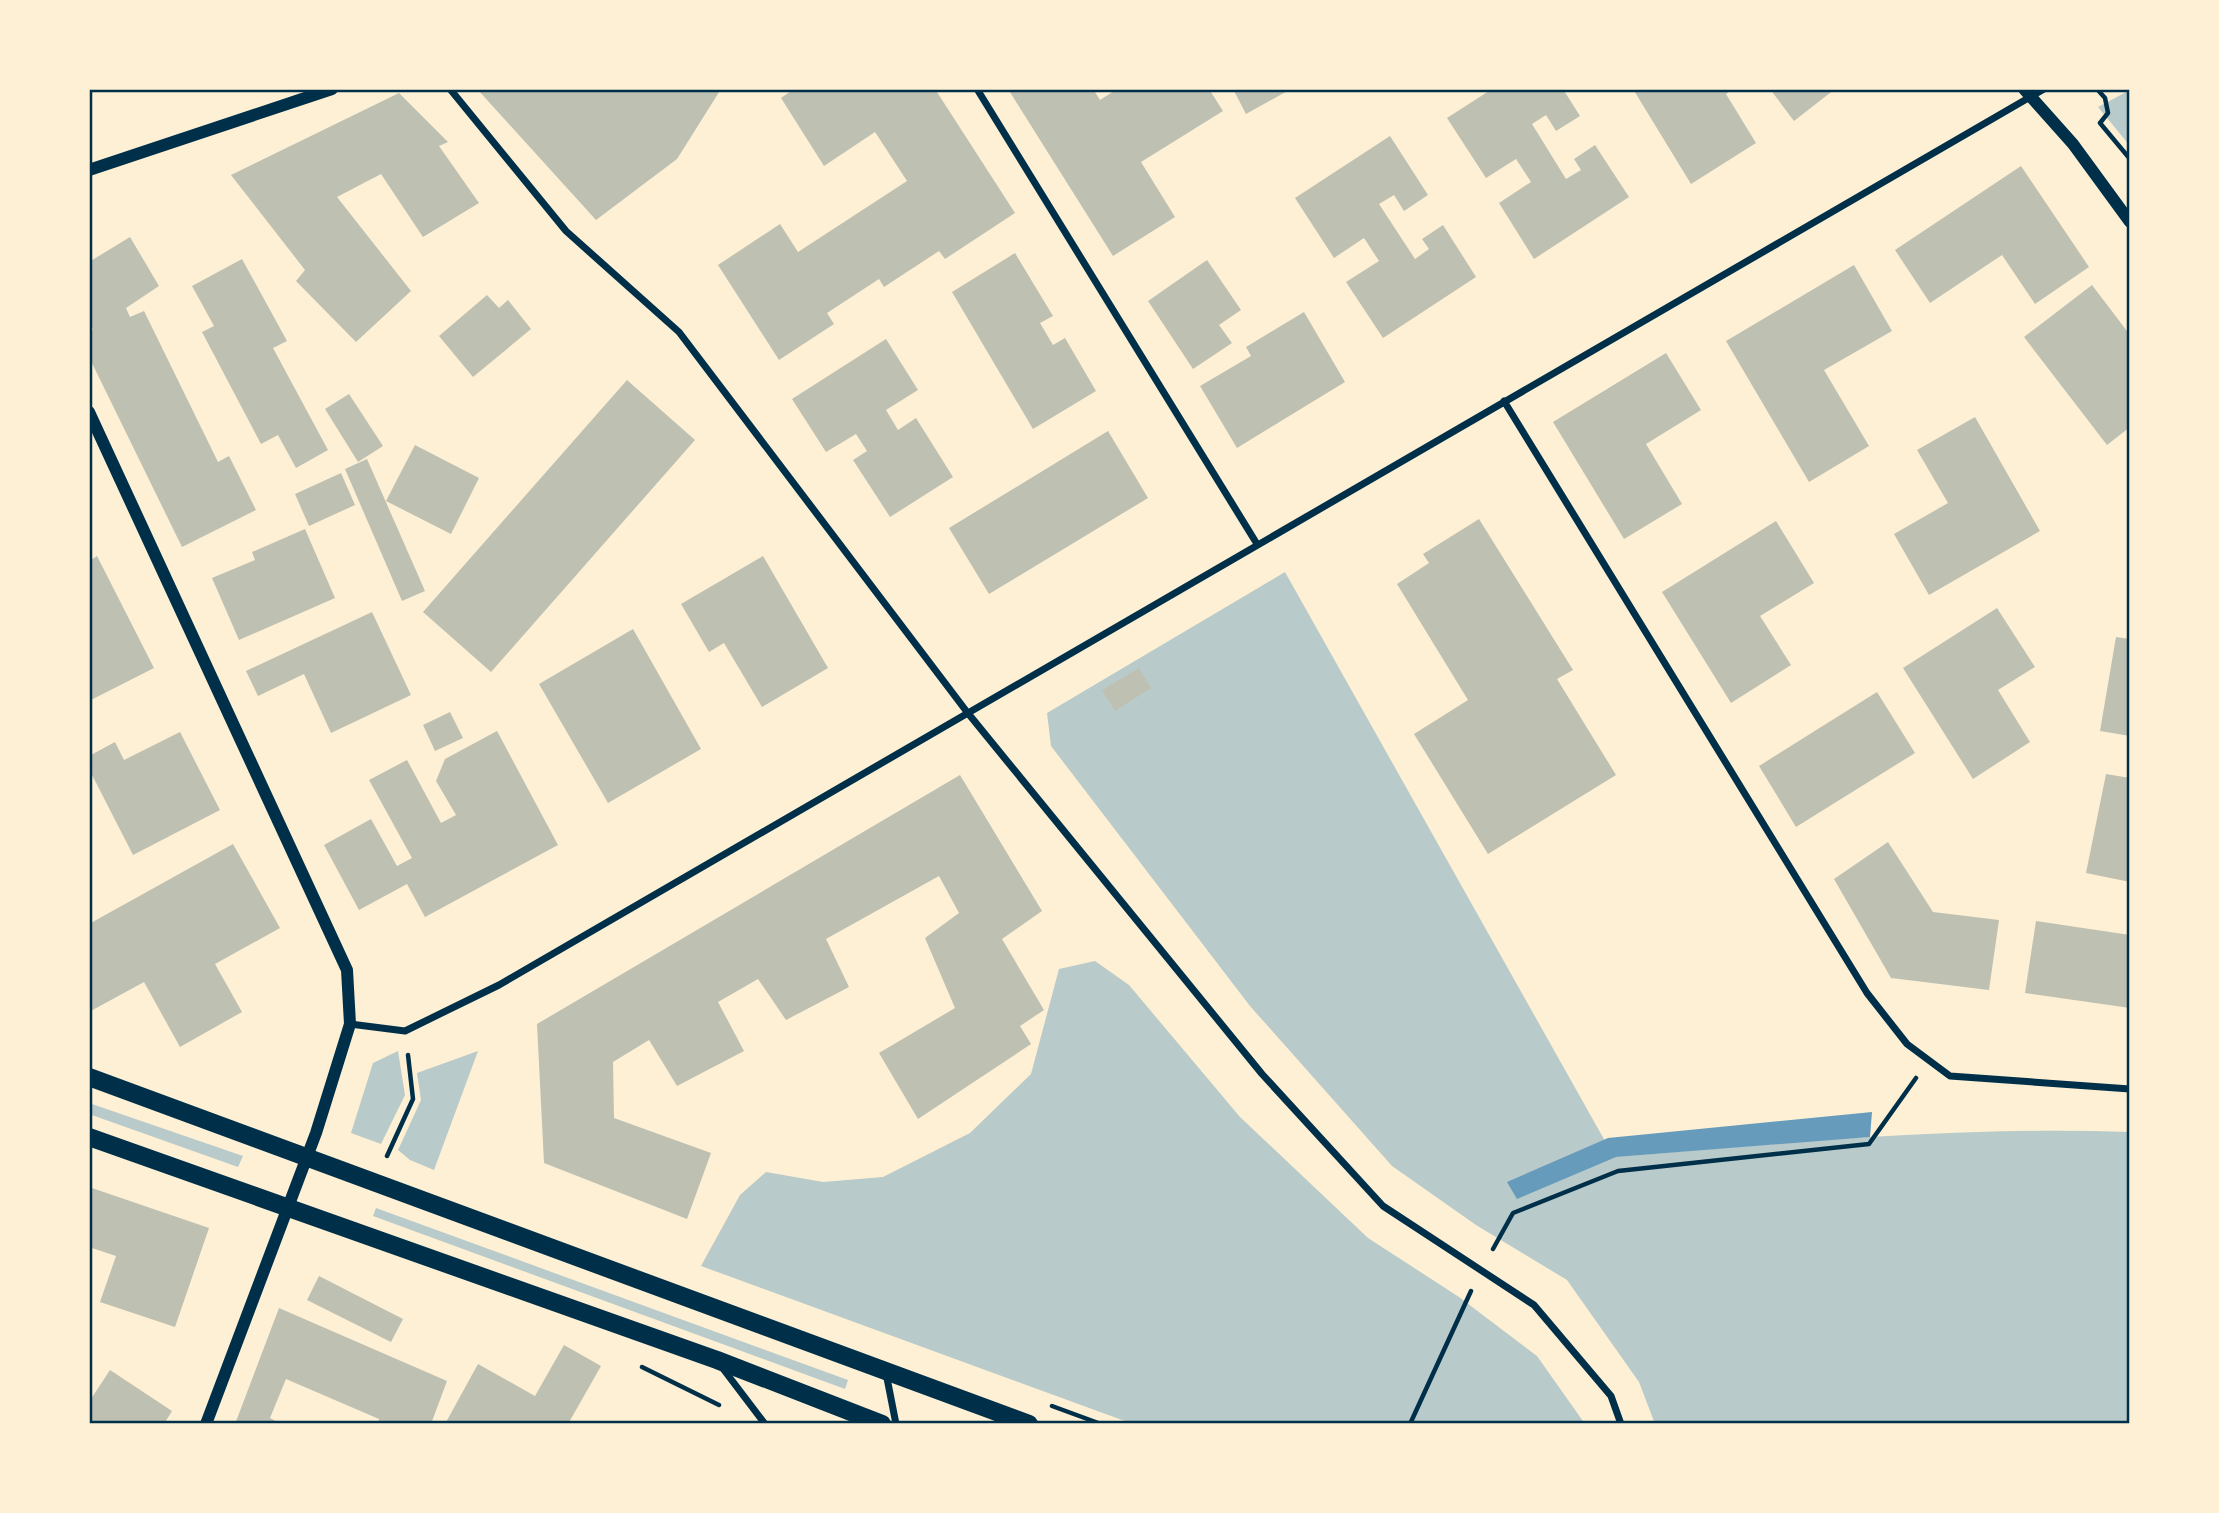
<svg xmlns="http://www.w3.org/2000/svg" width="2219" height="1513" font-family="'Noto Serif',serif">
<rect width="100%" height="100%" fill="#fdf0d5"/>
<!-- green -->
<path fill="#b9caca" d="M2130 90V146L2098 107Z
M1285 572 1614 1157C1786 1143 1957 1126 2130 1132V1424H1655L1639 1382 1567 1280 1476 1225 1392 1166 1250 1006 1051 746 1047 713Z
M1095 961 1129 985 1240 1117 1368 1238 1459 1297 1537 1356 1585 1424H1133L701 1266 740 1195 766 1172 823 1182 883 1177 970 1133 1031 1074 1059 969Z
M398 1051 405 1095 381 1144 351 1133 373 1063Z
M478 1051 434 1170 410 1160 398 1150 421 1100 417 1073Z
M89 1103 243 1156 238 1167 89 1114Z
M376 1208 848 1380 845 1389 373 1216Z"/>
<!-- water -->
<path fill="#669bbc" d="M1872 1112 1870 1137 1616 1157 1517 1199 1507 1182 1608 1138Z"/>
<!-- building -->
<path fill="#bec0b2" d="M721 89 677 159 596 220 478 90Z
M794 89H935L1015 213 945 259 939 251 884 287 879 279 827 313 834 324 779 360 718 265 780 224 798 252 907 181 875 132 824 166 781 98Z
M1008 89H1093L1100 100 1117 89H1209L1223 111 1141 162 1175 217 1113 256Z
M1233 89H1291L1246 114Z
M1492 89H1563L1580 116 1556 131 1546 115 1532 124 1566 179 1581 170 1574 159 1595 145 1629 197 1534 259 1499 203 1531 182 1516 159 1486 178 1447 118Z
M1633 89H1733L1726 94 1756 143 1691 184Z
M1770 89H1835L1794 121Z
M399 93 448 142 439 146 479 203 423 237 381 174 337 197 411 291 356 342 296 281 305 270 231 175Z
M1390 136 1428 195 1404 211 1394 195 1379 204 1415 259 1429 249 1422 239 1443 225 1476 277 1383 338 1346 282 1379 261 1364 238 1334 258 1295 198Z
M2021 166 2089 267 2035 304 2002 255 1930 303 1895 250Z
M130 237 159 286 126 308 130 317 144 311 218 462 229 456 256 510 182 547 89 357V332L93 330 89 321V262Z
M1015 253 1053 316 1040 323 1053 345 1065 338 1096 391 1033 429 952 292Z
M242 259 287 341 273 348 328 450 296 468 278 435 261 444 202 332 214 326 192 286Z
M1207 260 1241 310 1219 325 1232 343 1193 369 1148 301Z
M1854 265 1892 331 1824 370 1869 446 1809 482 1726 341Z
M2092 285 2130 335V427L2107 445 2024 337Z
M487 295 499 308 508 300 531 329 473 377 439 336Z
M1304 312 1345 382 1237 448 1200 386 1251 356 1246 347Z
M886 339 918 390 886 410 898 430 916 418 953 477 890 517 853 460 867 451 856 434 826 452 792 399Z
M1666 353 1701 410 1646 444 1682 504 1624 539 1553 422Z
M627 380 695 440 491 672 423 612Z
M349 394 383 446 358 462 325 409Z
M1975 417 2040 531 1929 595 1894 534 1948 503 1917 450Z
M1108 431 1148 498 989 594 949 528Z
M415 445 479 478 451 534 386 501Z
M367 459 425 591 402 601 345 469Z
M341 473 355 505 309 526 295 494Z
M1479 519 1573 670 1557 679 1616 775 1488 854 1414 734 1468 700 1397 584 1429 563 1423 554Z
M1776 521 1814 583 1760 616 1791 665 1731 703 1662 592Z
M305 529 335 598 239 640 212 578 255 560 252 552Z
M97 556 154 668 89 701V561Z
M763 556 828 668 762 707 724 643 709 652 681 604Z
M1997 608 2035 667 1998 690 2030 742 1973 779 1903 668Z
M372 612 411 695 331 733 304 674 258 696 246 671Z
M633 629 701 749 608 803 539 684Z
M2116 637 2130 639V736L2100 731Z
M1139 668 1151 688 1115 711 1102 690Z
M1877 692 1915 753 1796 827 1759 766Z
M450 712 463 738 435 751 423 725Z
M497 731 558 845 425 917 407 884 359 910 324 845 371 819 397 866 412 858 369 780 407 760 441 823 456 815 436 781 445 759Z
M180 732 220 810 133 855 89 769V756L115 742 124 760Z
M2106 774 2130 778V882L2086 873Z
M960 775 1042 911 1002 939 1044 1010 1020 1026 1031 1044 918 1119 879 1053 955 1008 925 938 959 913 939 876 826 939 849 987 786 1020 758 979 718 1002 744 1051 677 1086 649 1040 613 1062 614 1118 711 1153 687 1219 544 1163 537 1024Z
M1888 842 1933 912 1999 920 1989 990 1891 978 1834 879Z
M233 844 280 928 215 964 242 1012 180 1047 144 982 89 1012V924Z
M2036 921 2130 935V1008L2025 993Z
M89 1187 209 1228 175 1327 100 1302 116 1256 89 1247Z
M319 1276 403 1319 391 1342 307 1300Z
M279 1308 447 1381 431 1424H378L379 1419 286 1379 270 1418 281 1424H235Z
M564 1345 601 1366 568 1424H445L478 1364 535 1396Z
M110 1370 172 1411 164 1424H89V1402Z"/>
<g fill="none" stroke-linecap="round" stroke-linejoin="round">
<!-- path -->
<path stroke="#003049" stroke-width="4.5" d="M2097 89 2105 98 2108 113 2100 123 2130 159
M387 1156 413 1099 408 1055
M1493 1249 1513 1213 1618 1171 1869 1144 1916 1078
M642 1367 719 1405
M1052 1406 1101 1424
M1410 1424 1471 1291"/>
<!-- minor -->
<path stroke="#003049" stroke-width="7" d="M450 89 566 231 679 332 967 712 1262 1074 1383 1206 1534 1305 1611 1396 1621 1424
M977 89 1257 544
M1504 401 1867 993 1907 1044 1950 1076 2130 1089
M350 1024 405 1031 499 985 2044 89
M721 1366 765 1424
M886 1373 896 1424"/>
<!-- tertiary -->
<path stroke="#003049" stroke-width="12" d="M2024 89 2073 144 2130 222
M89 170 332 89
M89 412 347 970 350 1024 316 1133 206 1424"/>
<!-- primary -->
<path stroke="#003049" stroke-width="18" d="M89 1077 1029 1424
M89 1137 717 1360 882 1424"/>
</g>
<!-- border -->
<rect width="2219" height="1513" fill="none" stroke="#fdf0d5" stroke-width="182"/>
<rect x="91" y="91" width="2037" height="1331" fill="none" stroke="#003049" stroke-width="2.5"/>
</svg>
